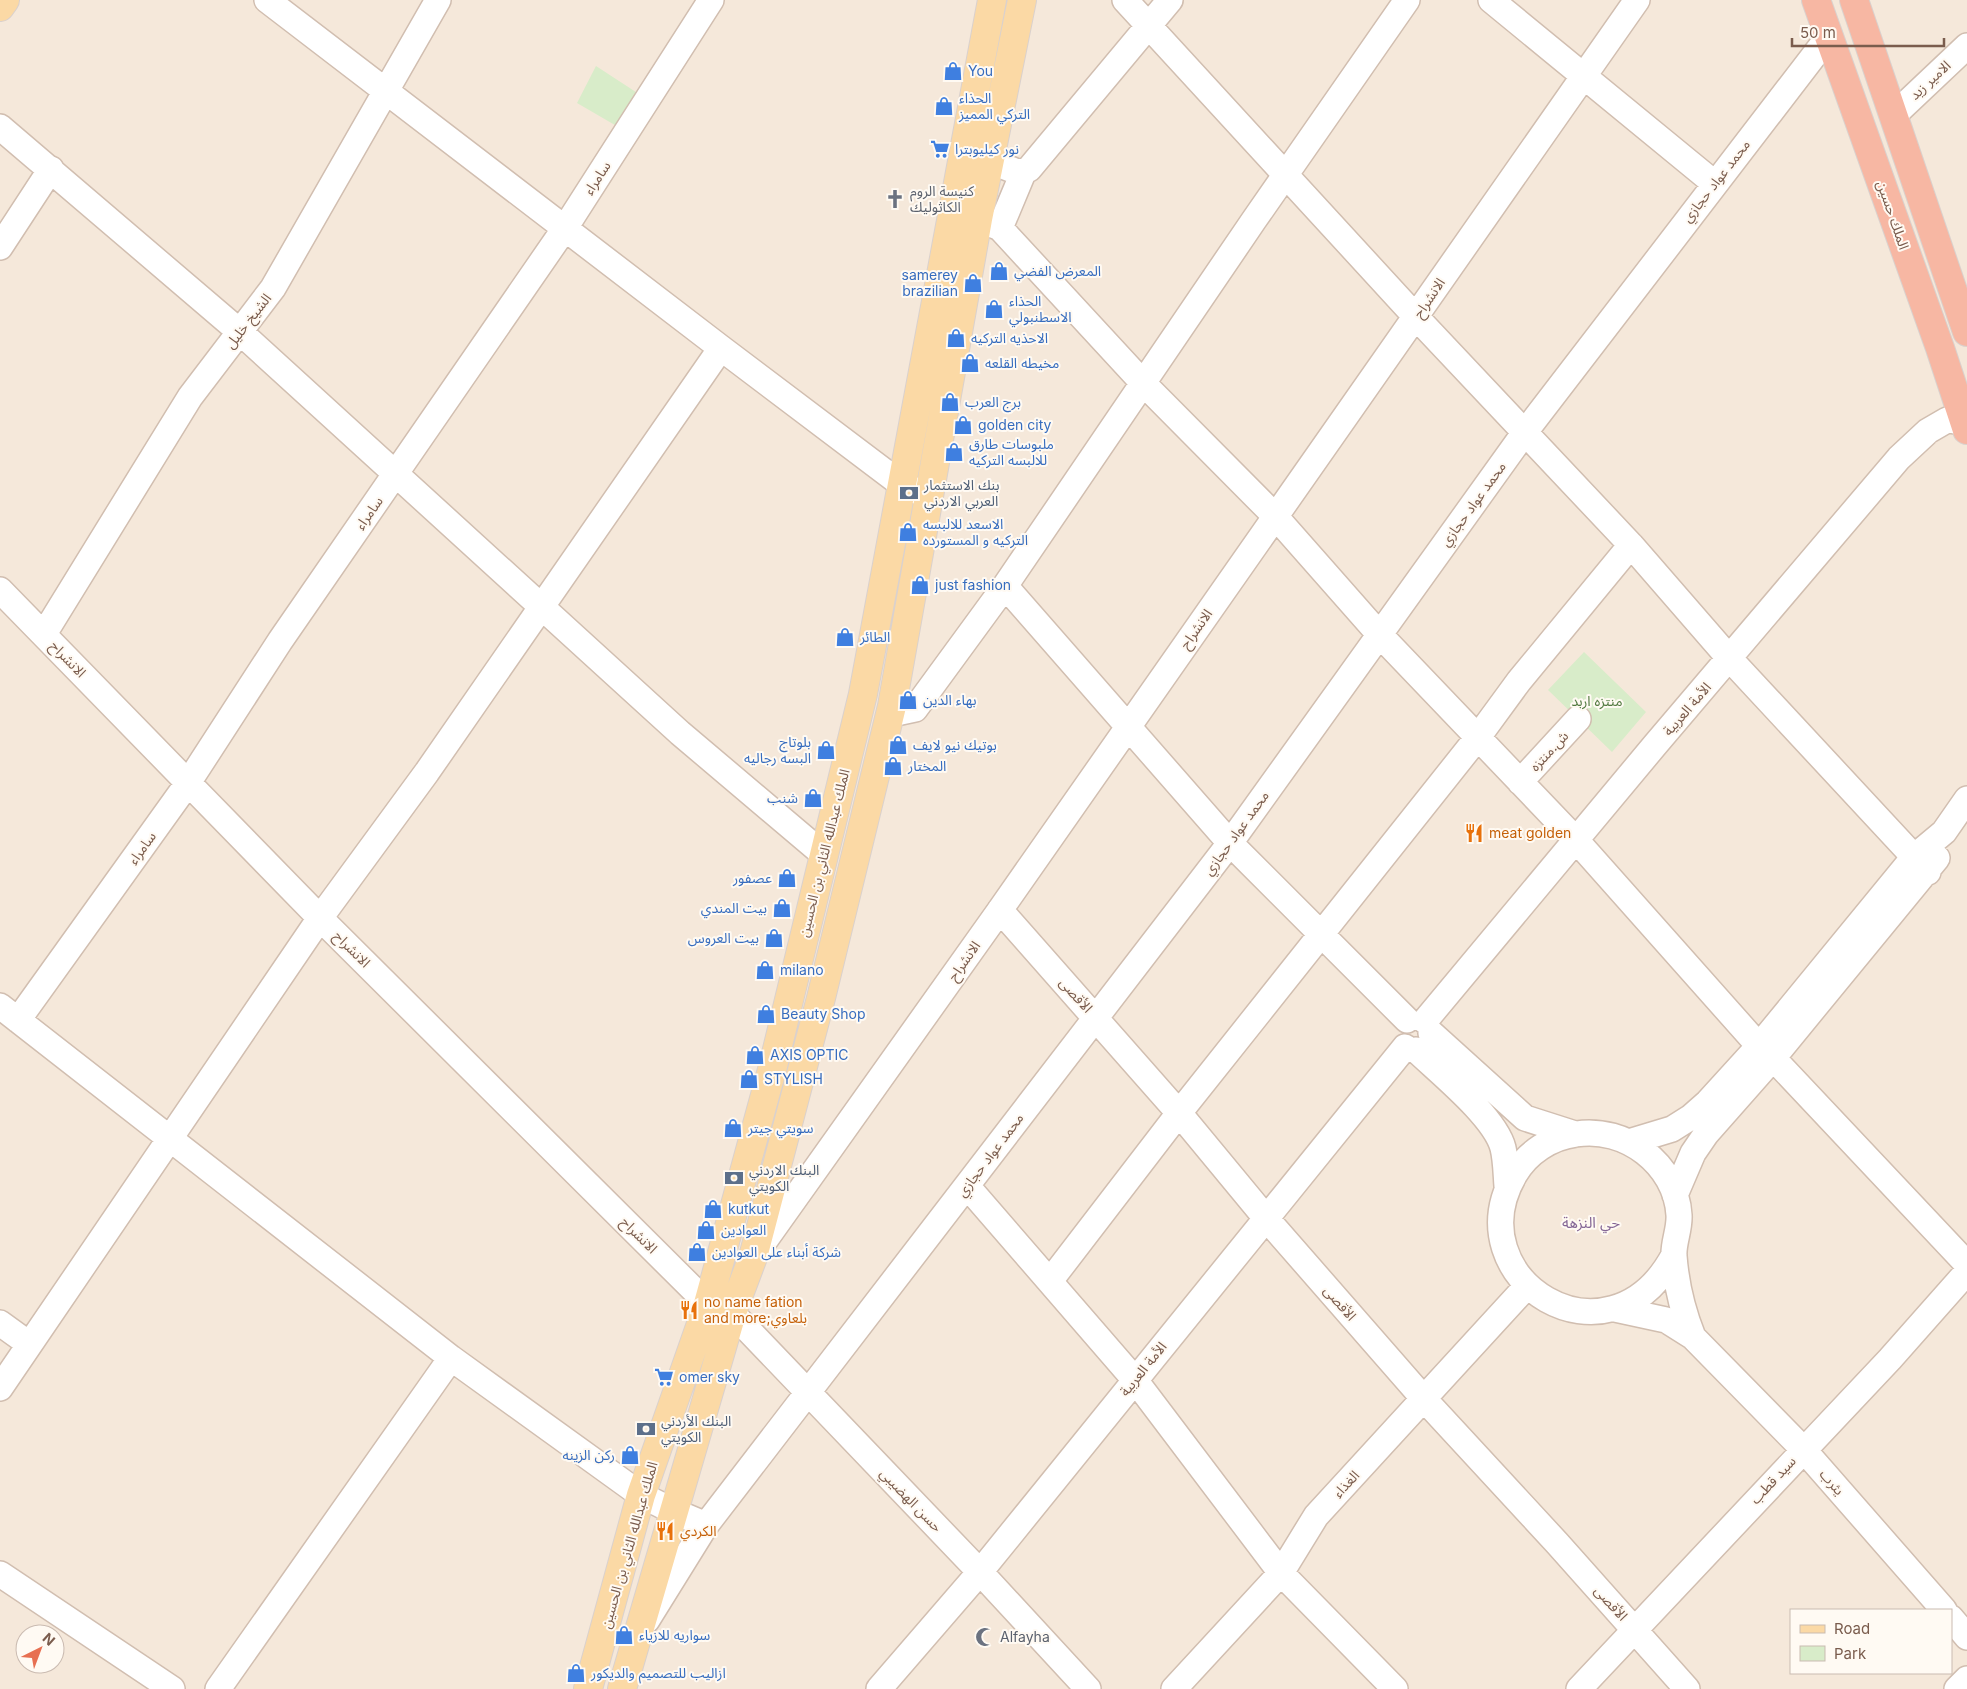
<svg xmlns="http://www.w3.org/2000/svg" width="1967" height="1689" font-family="Inter,'Noto Sans Arabic',sans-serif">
<rect width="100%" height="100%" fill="#fdf6ec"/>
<!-- residential -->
<path fill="#f5e8da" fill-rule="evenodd" d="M0 0H1967V1689H0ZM1791 1610H1951V1673H1791ZM25 1634H55V1664H25Z"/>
<!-- green -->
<path fill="#d8ecc9" d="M596 66 642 96 620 128 577 103Z
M1584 652 1646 712 1612 752 1548 690Z"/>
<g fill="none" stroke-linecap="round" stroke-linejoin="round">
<!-- minor casing -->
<g stroke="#d1beb0" stroke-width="28">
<path id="minor" d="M267 0 721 348 901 484 919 492
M1125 0 1416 317 1631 545 1730 659 1928 872
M1491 0 1714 183
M1894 115 1967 46
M0 127 240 332 680 733 823 854
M990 161 1020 173 1029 169 1170 0
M978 219 1000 228 1144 384 1275 516 1379 634 1576 840 1759 1046
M1000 228 1023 173
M0 247 51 169
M1005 586 1230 843 1407 1020
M0 590 320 918 708 1304
M44 634 190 397 273 288 438 0
M892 706 901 712 915 709 1005 586 1254 220 1407 0
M1520 782 1578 719
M1000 910 1179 1113 1265 1217 1424 1399 1557 1543 1687 1689
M0 1006 451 1358 641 1495 673 1511 706 1525
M18 1020 188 783 280 641 565 228 711 0
M1425 1021 1655 745 1899 458 1928 431 1947 420 1967 422
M1431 1033 1525 1118 1575 1134
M1416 1050C1440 1073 1495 1117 1503 1148 1506 1160 1506 1174 1507 1186
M1773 1058 1967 1264
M1629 1142 1672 1129 1691 1117 1708 1102 1759 1046 1914 857 1944 832 1967 799
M967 1186 1135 1380 1281 1573 1395 1689
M1675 1195 1693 1153 1706 1134 1773 1058 1937 858
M756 1253 1000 910 1637 0
M1674 1255C1609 1377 1453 1279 1515 1174 1527 1153 1551 1137 1576 1134 1625 1126 1676 1164 1679 1215 1680 1229 1673 1243 1674 1256 1676 1283 1683 1312 1693 1337
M1050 1281 1179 1113 1478 737 1519 681 1631 545
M1615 1309 1666 1320 1693 1337 1803 1449 1944 1610
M732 1313 980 1572 1088 1689
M0 1323 29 1344
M0 1388 320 918 427 772 721 348
M0 1574 172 1689
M1951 1618 1967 1637
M647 1620 706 1525 1230 843 1525 432 1829 36
M218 1689 451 1358
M879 1689 980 1572 1405 1047
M1174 1689 1281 1573 1316 1516 1527 1286
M1579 1689 1890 1359 1967 1272
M1957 1689 1967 1679"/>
</g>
<!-- major casing -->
<g stroke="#dad1cd" stroke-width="30">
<path id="major" d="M0 7 5 0
M588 1689 641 1495 708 1304 773 1066 863 694 992 0
M622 1689 732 1313 753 1257 821 998 892 706 978 219 1022 0"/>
</g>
<!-- highway casing -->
<g stroke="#dad1cd" stroke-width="30">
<path id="highway" d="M1816 0 1940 348 1967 430
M1854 0 1967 332"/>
</g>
<!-- minor -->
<use href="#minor" stroke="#fff" stroke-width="25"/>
<!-- major -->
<use href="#major" stroke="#fbd9a5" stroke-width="28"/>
<!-- highway -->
<use href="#highway" stroke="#f7b7a3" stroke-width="28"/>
</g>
<!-- icons -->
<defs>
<g id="shop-bare" transform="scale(1.5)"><path d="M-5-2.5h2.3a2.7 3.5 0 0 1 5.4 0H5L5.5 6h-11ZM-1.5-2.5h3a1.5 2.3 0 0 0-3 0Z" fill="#3f7fe0" stroke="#fffaf3" stroke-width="2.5" paint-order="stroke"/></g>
<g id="supermarket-bare" transform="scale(1.5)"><path d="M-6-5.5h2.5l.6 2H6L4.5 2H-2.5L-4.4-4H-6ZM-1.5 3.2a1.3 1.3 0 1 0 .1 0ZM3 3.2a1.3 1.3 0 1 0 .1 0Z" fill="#3f7fe0" stroke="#fffaf3" stroke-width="2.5" paint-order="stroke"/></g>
<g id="church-bare" transform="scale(1.5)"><path d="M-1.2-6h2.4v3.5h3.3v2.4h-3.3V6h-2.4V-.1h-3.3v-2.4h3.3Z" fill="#6b7280" stroke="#fffaf3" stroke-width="2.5" paint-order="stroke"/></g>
<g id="bank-bare" transform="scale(1.5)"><path d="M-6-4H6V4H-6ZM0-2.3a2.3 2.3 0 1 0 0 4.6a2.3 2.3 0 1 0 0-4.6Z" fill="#5c6f8a" stroke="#fffaf3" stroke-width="2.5" paint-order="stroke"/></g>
<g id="restaurant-bare" transform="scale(1.5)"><path d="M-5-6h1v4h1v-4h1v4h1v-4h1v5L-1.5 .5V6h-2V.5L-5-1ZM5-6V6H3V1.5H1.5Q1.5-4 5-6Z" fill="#e8710a" stroke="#fffaf3" stroke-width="2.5" paint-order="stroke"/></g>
<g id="mosque-bare" transform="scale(1.5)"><path d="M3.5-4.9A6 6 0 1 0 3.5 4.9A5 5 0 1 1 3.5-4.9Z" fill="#6b7280" stroke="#fffaf3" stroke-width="2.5" paint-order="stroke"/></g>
</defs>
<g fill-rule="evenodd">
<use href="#shop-bare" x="953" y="71"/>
<use href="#shop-bare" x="944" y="106"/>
<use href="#supermarket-bare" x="940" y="149"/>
<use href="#church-bare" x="895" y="199"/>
<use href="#shop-bare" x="999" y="271"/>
<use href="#shop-bare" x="973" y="283"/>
<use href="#shop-bare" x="994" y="309"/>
<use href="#shop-bare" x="956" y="338"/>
<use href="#shop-bare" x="970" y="363"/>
<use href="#shop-bare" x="950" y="402"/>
<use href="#shop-bare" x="963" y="425"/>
<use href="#shop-bare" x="954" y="452"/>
<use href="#bank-bare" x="909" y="493"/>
<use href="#shop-bare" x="908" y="532"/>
<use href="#shop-bare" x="920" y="585"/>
<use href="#shop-bare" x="845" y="637"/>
<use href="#shop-bare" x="908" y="700"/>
<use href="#shop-bare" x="898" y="745"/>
<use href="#shop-bare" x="826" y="750"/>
<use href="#shop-bare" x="893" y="766"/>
<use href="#shop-bare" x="813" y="798"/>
<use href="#restaurant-bare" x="1474" y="833"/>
<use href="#shop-bare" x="787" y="878"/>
<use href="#shop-bare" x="782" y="908"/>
<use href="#shop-bare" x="774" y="938"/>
<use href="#shop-bare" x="765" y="970"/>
<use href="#shop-bare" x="766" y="1014"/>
<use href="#shop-bare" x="755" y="1055"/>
<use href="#shop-bare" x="749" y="1079"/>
<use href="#shop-bare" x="733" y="1128"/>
<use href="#bank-bare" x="734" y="1178"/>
<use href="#shop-bare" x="713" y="1209"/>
<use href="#shop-bare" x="706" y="1230"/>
<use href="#shop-bare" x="697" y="1252"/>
<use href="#restaurant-bare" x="689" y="1310"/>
<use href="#supermarket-bare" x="664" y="1377"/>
<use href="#bank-bare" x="646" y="1429"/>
<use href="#shop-bare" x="630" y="1455"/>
<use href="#restaurant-bare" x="665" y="1531"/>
<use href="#shop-bare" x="624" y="1635"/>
<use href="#mosque-bare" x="985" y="1637"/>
<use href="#shop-bare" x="576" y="1673"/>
</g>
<g text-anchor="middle" stroke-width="4" stroke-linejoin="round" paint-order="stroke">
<!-- shop labels -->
<g font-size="14" fill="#366cbe" stroke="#fffaf3" text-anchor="start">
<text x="968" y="76">You</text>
<text x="959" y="103">الحذاء<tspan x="959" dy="16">التركي المميز</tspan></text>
<text x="955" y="154">نور كيليوبترا</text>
<text x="1014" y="276">المعرض الفضي</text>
<text x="958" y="280" text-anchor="end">samerey<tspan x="958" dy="16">brazilian</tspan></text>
<text x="1009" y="306">الحذاء<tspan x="1009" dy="16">الاسطنبولي</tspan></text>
<text x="971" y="343">الاحذيه التركيه</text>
<text x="985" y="368">مخيطه القلعه</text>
<text x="965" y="407">برج العرب</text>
<text x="978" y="430">golden city</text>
<text x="969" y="449">ملبوسات طارق<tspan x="969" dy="16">للالبسه التركيه</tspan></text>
<text x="923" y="529">الاسعد للالبسه<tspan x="923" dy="16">التركيه و المستورده</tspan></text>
<text x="935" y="590">just fashion</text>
<text x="860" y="642">الطائر</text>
<text x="923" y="705">بهاء الدين</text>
<text x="811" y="747" text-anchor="end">بلوتاج<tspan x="811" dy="16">البسه رجاليه</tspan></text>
<text x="913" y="750">بوتيك نيو لايف</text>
<text x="908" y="771">المختار</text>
<text x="798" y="803" text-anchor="end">شنب</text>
<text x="772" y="883" text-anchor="end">عصفور</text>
<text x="767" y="913" text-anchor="end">بيت المندي</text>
<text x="759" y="943" text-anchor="end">بيت العروس</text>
<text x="780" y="975">milano</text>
<text x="781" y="1019">Beauty Shop</text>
<text x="770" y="1060">AXIS OPTIC</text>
<text x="764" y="1084">STYLISH</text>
<text x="748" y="1133">سويتي جيتر</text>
<text x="728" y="1214">kutkut</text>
<text x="721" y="1235">العوادين</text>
<text x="712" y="1257">شركة أبناء على العوادين</text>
<text x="679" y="1382">omer sky</text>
<text x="615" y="1460" text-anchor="end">ركن الزينه</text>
<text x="639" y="1640">سواريه للازياء</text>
<text x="591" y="1678">ازاليب للتصميم والديكور</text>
</g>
<!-- street labels -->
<g font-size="14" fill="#7a5c4d" stroke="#fffaf3">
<text transform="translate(1930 80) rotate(-43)" y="5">الامير زيد</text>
<text transform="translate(597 178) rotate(-57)" y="5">سامراء</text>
<text transform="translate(1716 181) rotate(-52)" y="5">محمد عواد حجازي</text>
<text transform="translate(1893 215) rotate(71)" y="5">الملك حسين</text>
<text transform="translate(1429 298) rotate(-56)" y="5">الانشراح</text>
<text transform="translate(248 321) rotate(-52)" y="5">الشيخ خليل</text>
<text transform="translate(1473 504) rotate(-54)" y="5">محمد عواد حجازي</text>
<text transform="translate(369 513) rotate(-55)" y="5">سامراء</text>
<text transform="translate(1196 629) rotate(-55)" y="5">الانشراح</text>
<text transform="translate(68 659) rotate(46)" y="5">الانشراح</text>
<text transform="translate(1687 709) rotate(-49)" y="5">الأمة العربية</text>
<text transform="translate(1549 751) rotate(-47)" y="5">ش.منتزه</text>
<text transform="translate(1236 833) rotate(-54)" y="5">محمد عواد حجازي</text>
<text transform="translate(142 848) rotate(-54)" y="5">سامراء</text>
<text transform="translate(824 853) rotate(-76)" y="5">الملك عبدالله الثاني بن الحسين</text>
<text transform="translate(352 949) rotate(45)" y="5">الانشراح</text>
<text transform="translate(964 961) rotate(-55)" y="5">الانشراح</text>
<text transform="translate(1076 995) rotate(48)" y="5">الأقصى</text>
<text transform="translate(990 1155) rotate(-53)" y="5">محمد عواد حجازي</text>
<text transform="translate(639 1235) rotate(45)" y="5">الانشراح</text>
<text transform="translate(1340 1303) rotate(49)" y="5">الأقصى</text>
<text transform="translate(1143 1369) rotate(-51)" y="5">الأمة العربية</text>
<text transform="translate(1773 1480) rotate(-47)" y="5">سيد قطب</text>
<text transform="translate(1832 1482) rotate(49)" y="5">يثرب</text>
<text transform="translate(1346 1484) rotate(-47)" y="5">الغذاء</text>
<text transform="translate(911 1500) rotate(46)" y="5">حسن الهضيبي</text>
<text transform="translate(629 1545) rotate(-74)" y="5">الملك عبدالله الثاني بن الحسين</text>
<text transform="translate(1611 1603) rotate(48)" y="5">الأقصى</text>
</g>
<!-- worship labels -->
<g font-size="14" fill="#5b616d" stroke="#fffaf3" text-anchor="start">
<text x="910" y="196">كنيسة الروم<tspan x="910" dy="16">الكاثوليك</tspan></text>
<text x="1000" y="1642">Alfayha</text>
</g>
<!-- service labels -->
<g font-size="14" fill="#4e5e75" stroke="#fffaf3" text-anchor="start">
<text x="924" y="490">بنك الاستثمار<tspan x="924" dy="16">العربي الاردني</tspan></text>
<text x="749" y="1175">البنك الاردني<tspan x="749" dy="16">الكويتي</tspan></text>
<text x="661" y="1426">البنك الأردني<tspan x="661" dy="16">الكويتي</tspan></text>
</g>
<!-- park labels -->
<g font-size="14" fill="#537a41" stroke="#fffaf3">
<text x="1597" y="706">منتزه اربد</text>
</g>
<!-- food labels -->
<g font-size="14" fill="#c56008" stroke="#fffaf3" text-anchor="start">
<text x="1489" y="838">meat golden</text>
<text x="704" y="1307">no name fation<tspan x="704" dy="16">and more;بلعاوي</tspan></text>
<text x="680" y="1536">الكردي</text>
</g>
<!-- neighbourhood labels -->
<g font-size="15" fill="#846695" stroke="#fffaf3">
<text x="1591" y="1228">حي النزهة</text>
</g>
</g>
<!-- legend -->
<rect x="1790" y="1609" width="162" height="65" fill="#fffaf3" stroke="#cabbb1"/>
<rect x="1800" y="1625" width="25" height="8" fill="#fbd9a5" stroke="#cabbb1"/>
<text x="1834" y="1634" font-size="15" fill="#7a5c4d">Road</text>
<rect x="1800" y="1646" width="25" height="15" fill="#d8ecc9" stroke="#cabbb1"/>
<text x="1834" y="1659" font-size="15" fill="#7a5c4d">Park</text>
<!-- north arrow -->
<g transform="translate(40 1649) rotate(42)"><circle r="24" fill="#fffaf3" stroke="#cabbb1"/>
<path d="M0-4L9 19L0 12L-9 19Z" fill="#e76f51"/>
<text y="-8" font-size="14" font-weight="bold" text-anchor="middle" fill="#7a5c4d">N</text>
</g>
<!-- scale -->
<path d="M1792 38v8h152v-8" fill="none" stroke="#7a5c4d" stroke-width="2.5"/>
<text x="1800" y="38" font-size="15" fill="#7a5c4d" stroke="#fffaf3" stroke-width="4" paint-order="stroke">50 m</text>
</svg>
